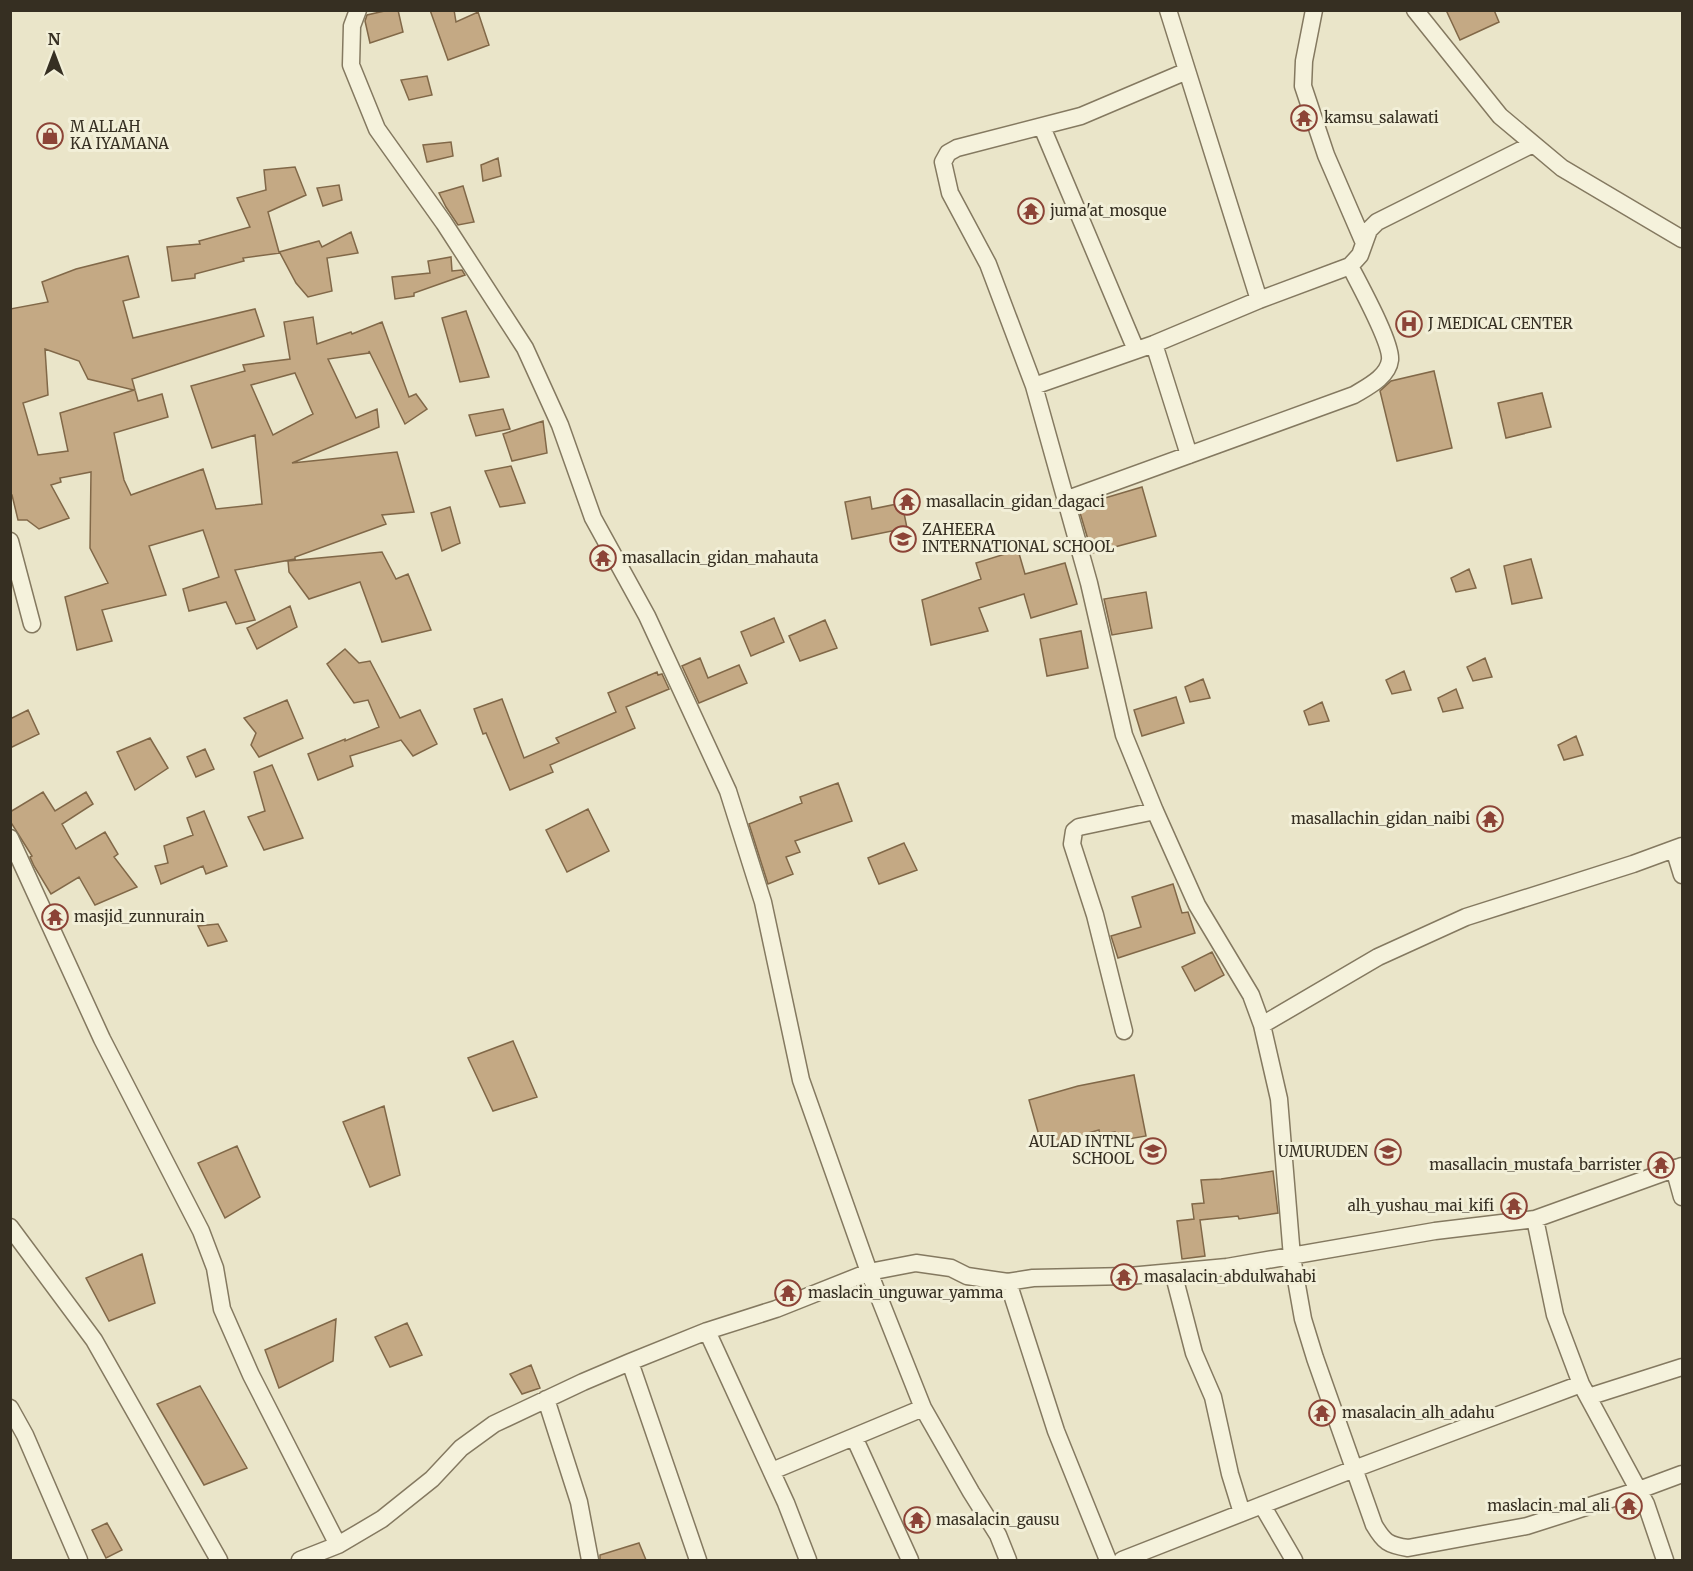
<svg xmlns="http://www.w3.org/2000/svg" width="1693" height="1571" font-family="Merriweather,serif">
<rect width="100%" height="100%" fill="#eae5c9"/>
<!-- building -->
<path fill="#c4a984" stroke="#816848" stroke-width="1.5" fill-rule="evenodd" d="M389 10H398L403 32 370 43 365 21 367 15Z
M430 10H454L456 22 478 12 489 45 448 60Z
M1446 10H1494L1499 22 1460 40Z
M427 76 432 95 409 100 401 80Z
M451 142 453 156 427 162 423 145Z
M498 158 501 176 483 181 481 165Z
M295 167 306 195 268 212 279 252 319 241 322 247 351 232 358 253 327 258 332 291 308 297 296 283 280 253 243 258 244 261 195 274V278L172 281 167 247 200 244 199 241 250 227 237 198 266 190 264 170Z
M339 185 342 200 323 206 317 188Z
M463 186 474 222 458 225 446 207 439 193Z
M128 256 139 297 123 301 133 338 255 309 264 336 132 379 138 401 162 394 168 417 114 433 124 480 131 495 203 469 216 509 262 504 255 435 212 448 191 386 245 371 243 365 290 359 284 322 313 317 317 344 351 332 352 334 382 322 409 397 416 394 427 409 405 424 369 351V353L328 359 356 418 377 409 379 427 292 463 397 452 414 512 382 515 386 524 295 557V559L235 570 255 620 236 624 226 602 189 611 183 589 219 577 203 530 149 546 166 595 102 610 112 641 77 650 65 597 108 583 90 548 91 472 60 478 61 482 51 485 69 518 39 529 27 520H18L12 495H10V309L48 302 42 282 76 269ZM45 349 79 361 88 379 134 390 60 413 68 451 38 455 23 403 48 395ZM295 373 313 414 273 435 251 385Z
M451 257 452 271 462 270 465 275 414 293V296L395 299 392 277 430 273 428 261Z
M466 311 489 377 460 382 442 318Z
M1434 371 1452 448 1397 461 1380 391 1391 381Z
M1542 393 1551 427 1506 438 1498 403Z
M503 409 510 429 476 436 469 415Z
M543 421 547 453 512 461 503 434Z
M511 466 525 503 500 507 485 471Z
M1142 487 1156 536 1092 553 1078 506Z
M870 497 872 509 902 503 907 528 852 539 845 502Z
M450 507 460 543 442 551 431 513Z
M1018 550 1025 574 1065 563 1077 604 1031 618 1024 594 979 608 988 631 931 645 922 600 981 579 976 563Z
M382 552 396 579 408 574 431 630 382 642 360 582 309 599 289 572 288 561Z
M1531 559 1542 598 1512 604 1504 566Z
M1469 569 1476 588 1456 592 1451 578Z
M1146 592 1152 628 1112 635 1104 599Z
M290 606 297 627 257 649 247 628Z
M774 618 784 642 751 656 741 632Z
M825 620 837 648 800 661 789 636Z
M1081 631 1088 668 1047 676 1040 639Z
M345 649 359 663 370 661 400 718 420 710 437 744 413 756 401 740 350 756 353 766 318 780 308 754 345 739V741L379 727 368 700 354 703 327 664Z
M700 658 708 678 739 665 747 683 699 703 682 666Z
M1485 658 1492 677 1473 681 1467 667Z
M1404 671 1411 690 1392 694 1386 680Z
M657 672 658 675 662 674 669 689 626 707 635 728 550 765 553 772 510 790 486 733 483 734 474 709 502 699 524 758 559 743 556 738 616 712 608 693Z
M1203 679 1210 698 1190 702 1185 687Z
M1456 689 1463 708 1443 712 1438 698Z
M1176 697 1184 723 1142 736 1134 710Z
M287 700 303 738 259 757 251 745 256 733 244 718Z
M1322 702 1329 721 1309 725 1304 711Z
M28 710 39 734 10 748V719Z
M1576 736 1583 755 1564 760 1558 745Z
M150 738 168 768 135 790 117 752Z
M205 749 214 769 196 777 187 757Z
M272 765 303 838 264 850 248 817 265 811 254 772Z
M838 783 852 821 795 841 800 852 786 857 793 874 768 884 749 824 802 803 800 797Z
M43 792 55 811 86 792 93 804 62 824 76 849 105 832 118 854 114 857 137 887 95 905 79 877 51 894 34 866 30 857 32 856 10 821V812Z
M588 809 609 851 567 872 546 830Z
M204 811 227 866 206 874 203 866 161 884 155 866 168 863 164 846 193 835 187 818Z
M904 843 917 870 879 884 868 858Z
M1173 884 1182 913 1188 912 1195 933 1118 958 1111 936 1141 927 1132 897Z
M218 924 227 941 208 946 198 926Z
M1212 952 1224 975 1195 991 1182 967Z
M513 1041 537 1097 493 1111 468 1058Z
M1134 1075 1146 1136 1117 1141 1115 1132 1100 1135 1099 1130 1042 1146 1029 1100 1078 1086Z
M384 1106 400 1175 370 1187 343 1122Z
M237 1146 260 1197 225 1218 198 1163Z
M1273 1171 1278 1213 1239 1219 1238 1216 1200 1220 1205 1256 1182 1259 1177 1221 1194 1219 1192 1204 1204 1203 1201 1180 1221 1179Z
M142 1254 155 1303 109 1321 86 1278Z
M336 1319 333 1361 279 1388 265 1350Z
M407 1323 422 1355 390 1367 375 1337Z
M531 1365 540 1388 522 1394 510 1374Z
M200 1386 247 1468 204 1485 157 1404Z
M107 1523 122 1550 106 1558 92 1530Z
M639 1543 646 1560H600V1555Z"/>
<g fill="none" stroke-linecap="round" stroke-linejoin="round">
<!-- minor casing -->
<g stroke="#847960" stroke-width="19">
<path id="minor" d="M358 10 352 26 351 65 377 129 444 223 525 348 560 425 593 518 647 616 728 791 763 902 801 1080 869 1272 923 1408 971 1492 998 1535 1008 1560
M1168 10 1259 300
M1314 10 1304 61 1303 86 1326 155 1364 243
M1415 10 1500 116 1562 168 1682 239
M1187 71 1081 116 957 148 948 153 943 162 950 193 988 264 1034 386 1089 583 1124 735 1155 811 1197 905 1251 995 1262 1025 1279 1099 1292 1257 1303 1319 1315 1358 1374 1525C1384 1542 1388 1545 1408 1548L1527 1526 1639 1490 1682 1474
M1042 127 1136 350
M1154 344 1189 455
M1034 386 1154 344 1259 300 1350 266 1360 255 1369 230 1377 222 1533 144
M1065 500 1354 395C1367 387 1388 377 1390 360 1392 343 1359 284 1350 266
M10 541 32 624
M10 838 102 1039 201 1231 215 1268 222 1309 251 1375 338 1545
M1674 849 1682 875
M1262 1025 1378 957 1466 917 1633 864 1682 846
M1124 1031 1095 915 1072 844 1074 831 1079 827 1155 811
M1674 1168 1682 1197
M1535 1219 1555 1315 1581 1384 1646 1504 1665 1560
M10 1227 94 1340 219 1560
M1173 1272 1194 1353 1213 1397 1230 1474 1242 1513
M1008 1282 1056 1431 1108 1560
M707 1331 786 1503 808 1560
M630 1362 698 1560
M1588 1397 1682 1367
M546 1399 579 1502 590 1560
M10 1408 25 1435 79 1560
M854 1437 910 1560
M772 1471 923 1408
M1262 1505 1294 1560
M300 1560 338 1545 382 1519 432 1479 461 1448 494 1424 583 1382 630 1362 707 1331 776 1309 869 1272 916 1263 951 1268 967 1276 1008 1282 1033 1278 1129 1276 1227 1267 1435 1231 1535 1219 1682 1166
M1122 1560 1354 1469 1581 1384"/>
</g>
<!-- minor -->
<use href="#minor" stroke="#f5f2dc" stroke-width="16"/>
</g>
<!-- icons -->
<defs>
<g id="temple-ring" transform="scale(1.35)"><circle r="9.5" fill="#f2efd8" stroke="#8c4437" stroke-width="1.5"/><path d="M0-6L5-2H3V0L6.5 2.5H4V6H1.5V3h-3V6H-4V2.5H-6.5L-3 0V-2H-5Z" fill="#8c4437"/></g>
<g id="shop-ring" transform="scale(1.35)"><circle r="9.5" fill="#f2efd8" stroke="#8c4437" stroke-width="1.5"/><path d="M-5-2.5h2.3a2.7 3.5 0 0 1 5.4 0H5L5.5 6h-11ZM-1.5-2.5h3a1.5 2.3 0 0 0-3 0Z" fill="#8c4437"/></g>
<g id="hospital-ring" transform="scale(1.35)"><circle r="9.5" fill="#f2efd8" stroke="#8c4437" stroke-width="1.5"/><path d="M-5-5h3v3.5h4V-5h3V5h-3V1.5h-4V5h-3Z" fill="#8c4437"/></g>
<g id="school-ring" transform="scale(1.35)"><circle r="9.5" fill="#f2efd8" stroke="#8c4437" stroke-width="1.5"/><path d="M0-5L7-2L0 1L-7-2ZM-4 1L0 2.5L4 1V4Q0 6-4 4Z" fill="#8c4437"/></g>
</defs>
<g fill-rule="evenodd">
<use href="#temple-ring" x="1304" y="118"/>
<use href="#shop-ring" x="50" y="136"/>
<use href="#temple-ring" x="1031" y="211"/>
<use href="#hospital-ring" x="1409" y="324"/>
<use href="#temple-ring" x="907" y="502"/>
<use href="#school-ring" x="903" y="539"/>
<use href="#temple-ring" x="603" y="558"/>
<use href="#temple-ring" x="1490" y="819"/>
<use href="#temple-ring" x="55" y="917"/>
<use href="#school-ring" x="1153" y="1151"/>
<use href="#school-ring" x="1388" y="1152"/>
<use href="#temple-ring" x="1661" y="1165"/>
<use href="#temple-ring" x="1514" y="1206"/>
<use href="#temple-ring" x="1124" y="1277"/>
<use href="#temple-ring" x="788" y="1293"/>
<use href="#temple-ring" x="1322" y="1413"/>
<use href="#temple-ring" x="1629" y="1506"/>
<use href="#temple-ring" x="917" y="1520"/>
</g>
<g text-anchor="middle" stroke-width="6" stroke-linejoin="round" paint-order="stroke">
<!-- poi labels -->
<g font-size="15" fill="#362f22" stroke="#f2efd8" text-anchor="start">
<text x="1324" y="123">kamsu_salawati</text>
<text x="70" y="132">M ALLAH<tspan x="70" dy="17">KA IYAMANA</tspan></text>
<text x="1050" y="216">juma'at_mosque</text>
<text x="1428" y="329">J MEDICAL CENTER</text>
<text x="926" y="507">masallacin_gidan_dagaci</text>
<text x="922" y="535">ZAHEERA<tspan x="922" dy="17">INTERNATIONAL SCHOOL</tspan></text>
<text x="622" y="563">masallacin_gidan_mahauta</text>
<text x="1470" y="824" text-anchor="end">masallachin_gidan_naibi</text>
<text x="74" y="922">masjid_zunnurain</text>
<text x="1134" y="1147" text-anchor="end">AULAD INTNL<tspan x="1134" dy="17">SCHOOL</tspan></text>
<text x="1368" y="1157" text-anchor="end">UMURUDEN</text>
<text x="1642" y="1170" text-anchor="end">masallacin_mustafa_barrister</text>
<text x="1494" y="1211" text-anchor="end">alh_yushau_mai_kifi</text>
<text x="1144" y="1282">masalacin_abdulwahabi</text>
<text x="808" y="1298">maslacin_unguwar_yamma</text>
<text x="1342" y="1418">masalacin_alh_adahu</text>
<text x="1610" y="1511" text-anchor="end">maslacin_mal_ali</text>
<text x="936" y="1525">masalacin_gausu</text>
</g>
</g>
<!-- border -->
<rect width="1693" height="1571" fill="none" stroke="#362f22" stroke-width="24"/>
<!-- north arrow -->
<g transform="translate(54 54)" stroke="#f2efd8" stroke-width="4.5" paint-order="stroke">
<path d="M0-4.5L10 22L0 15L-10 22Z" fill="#362f22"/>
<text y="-9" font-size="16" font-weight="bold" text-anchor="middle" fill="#362f22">N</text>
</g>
</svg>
